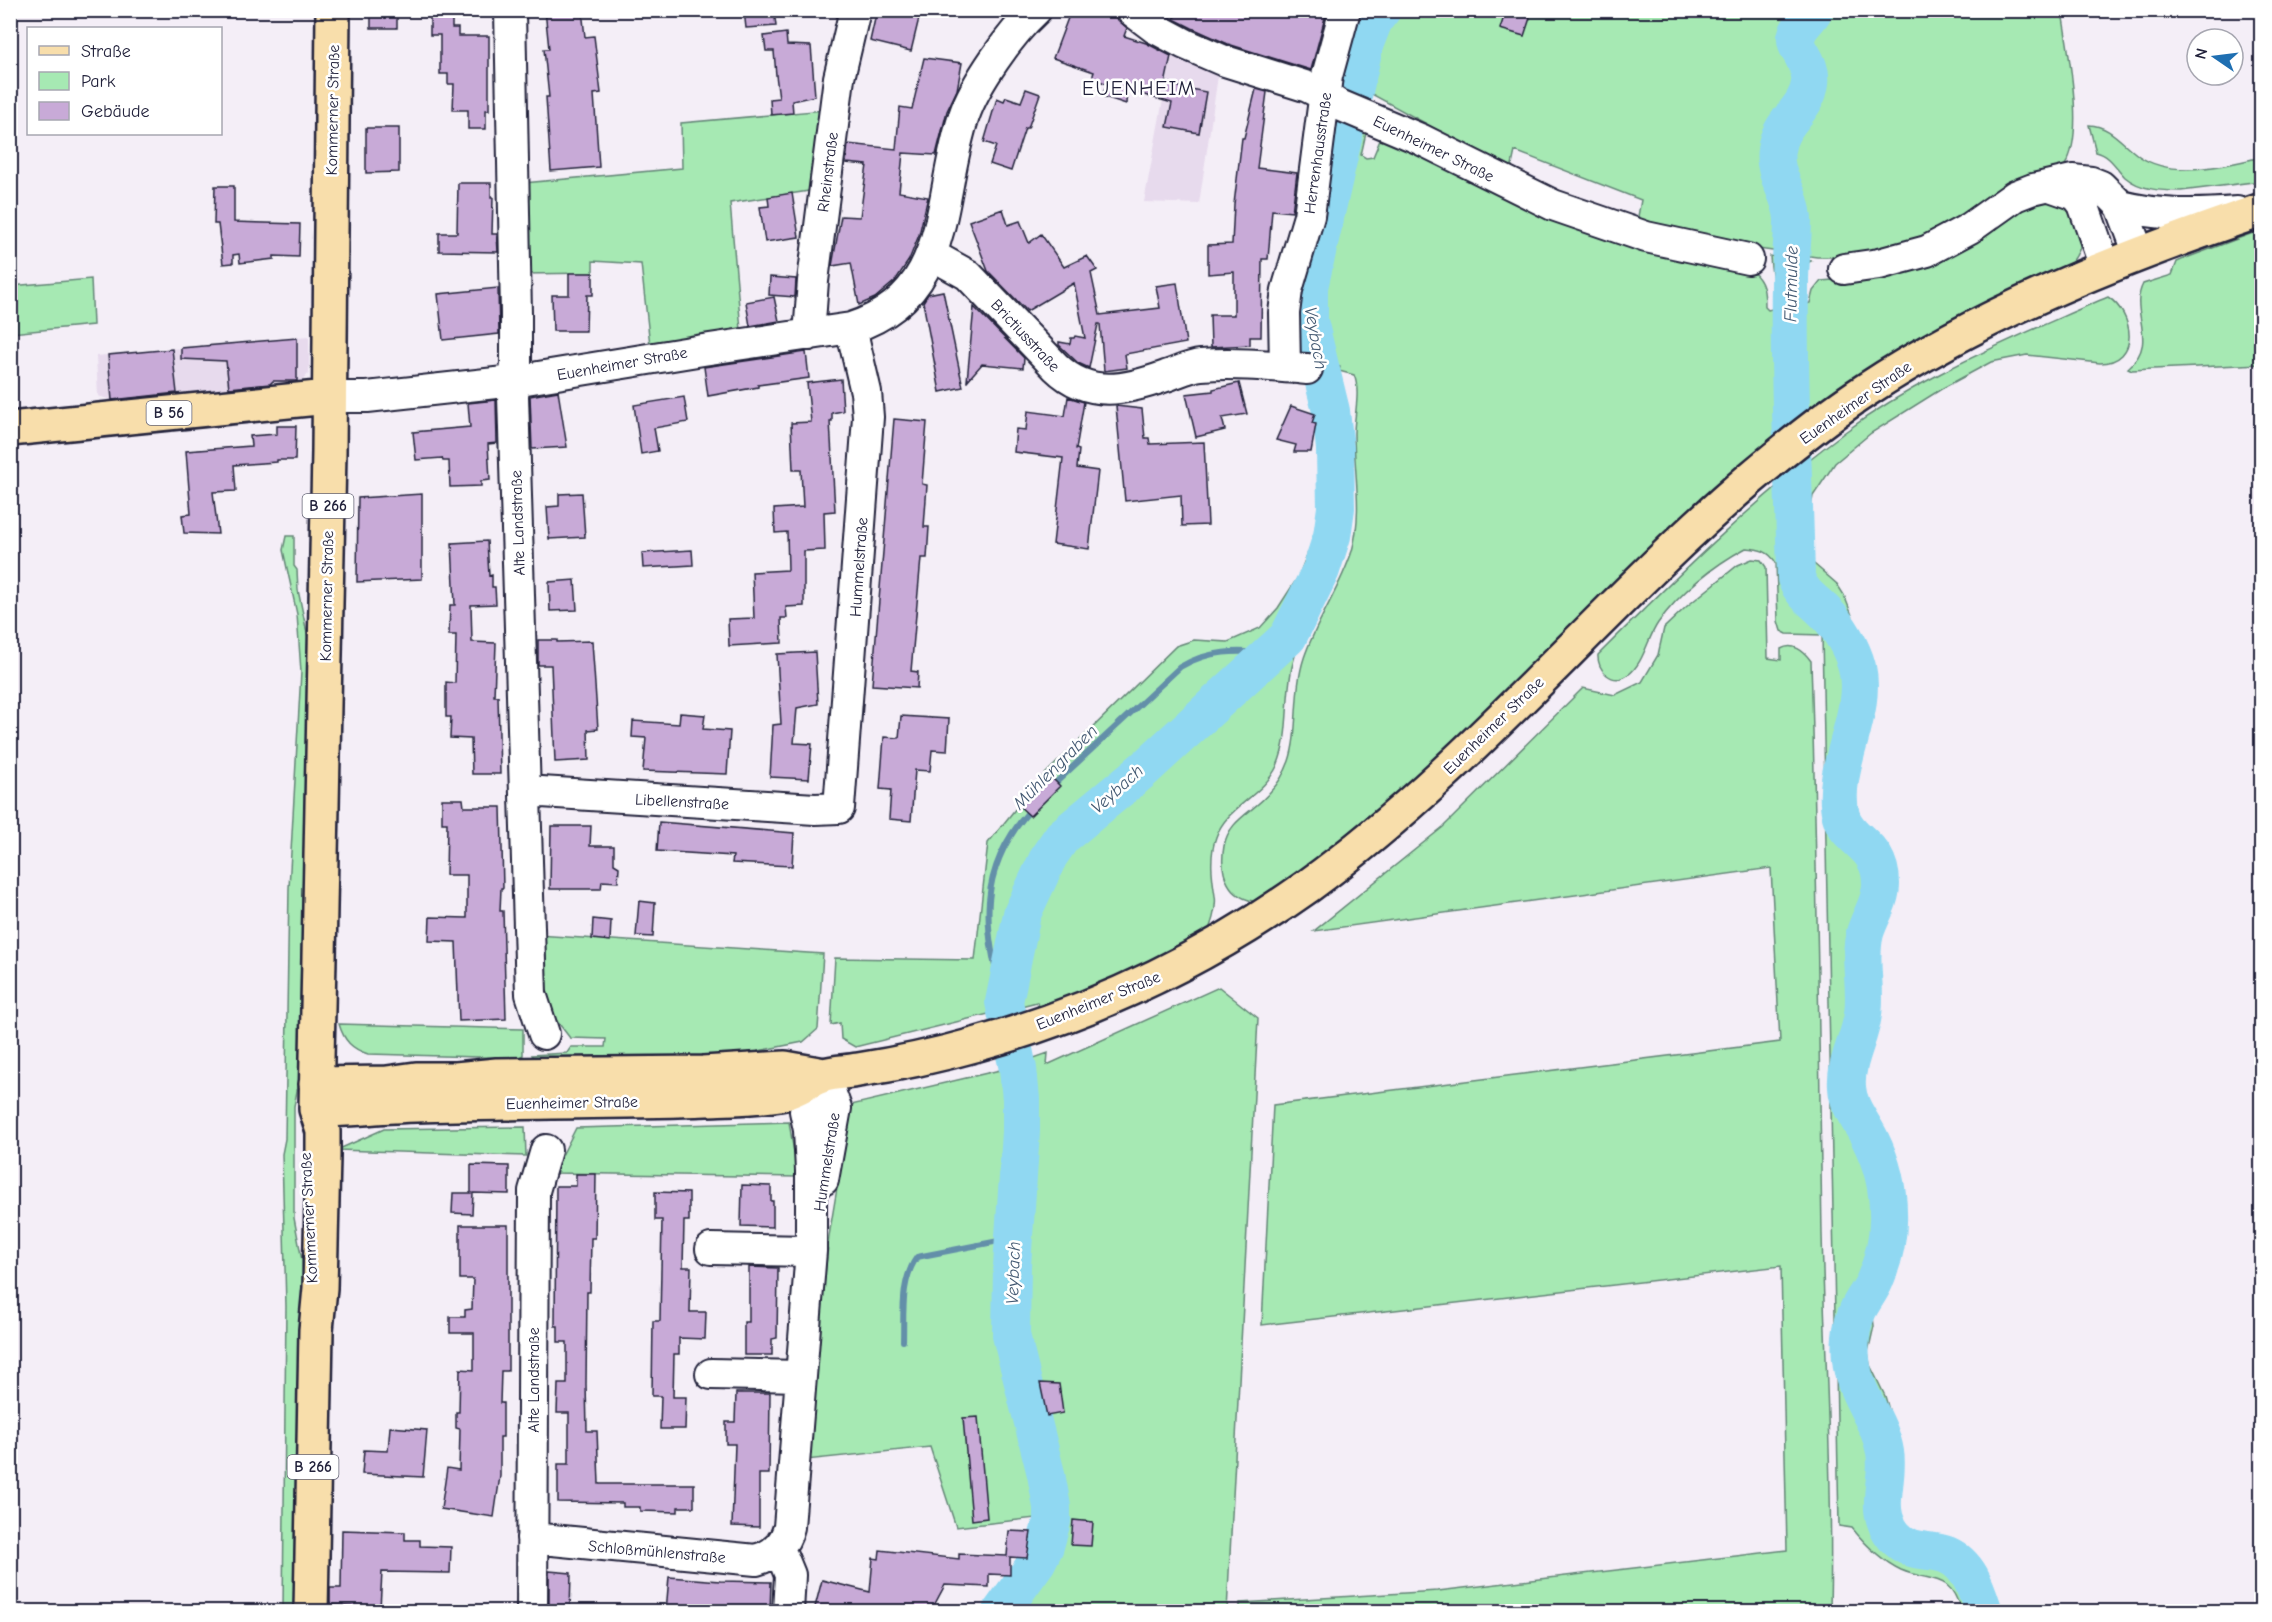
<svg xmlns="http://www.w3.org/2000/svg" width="2272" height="1622" font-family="'Comic Neue',sans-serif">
<rect width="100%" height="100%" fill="#f4eef7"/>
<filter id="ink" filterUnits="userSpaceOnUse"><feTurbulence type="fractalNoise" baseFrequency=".0167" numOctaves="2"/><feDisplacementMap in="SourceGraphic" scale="12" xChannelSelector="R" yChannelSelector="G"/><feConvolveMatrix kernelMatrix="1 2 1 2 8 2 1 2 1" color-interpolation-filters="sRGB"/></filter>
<g filter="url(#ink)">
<!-- built -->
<path fill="#e7daed" d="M1172 51 1219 69 1199 204 1144 202Z
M309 336V373L302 381 112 400 98 396 96 356Z"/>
<!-- green -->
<path fill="#a6e9b3" stroke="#648677" stroke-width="1.5" d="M1365 11H2062C2067 47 2086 134 2065 165L1941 233 1853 257H1817L1744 247 1637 222 1641 200 1515 151 1511 170 1370 93 1366 95 1364 103 1339 93 1360 19Z
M825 110 815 190 730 203 741 330 650 345 641 264 593 261V273L523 274 524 183 682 168 681 123Z
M1332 114 1366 133 1361 155 1366 158 1373 157 1380 140 1390 141 1752 271C1764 282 1765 291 1765 307L1768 310 1772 309C1777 290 1771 276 1770 256L1811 261C1797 267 1801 284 1801 298L1802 302 1807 304 1810 303 1813 291 1821 281 1868 277 2010 210 2050 198 2072 209C2081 232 2088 242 2071 263L1969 314 1496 708 1339 848 1259 902C1228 899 1219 874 1224 846 1229 819 1254 812 1270 792 1278 784 1285 772 1289 761 1299 732 1293 691 1304 658 1316 621 1340 589 1352 551 1363 512 1354 472 1354 433 1354 416 1361 391 1354 375L1339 371 1340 367 1332 364 1330 368H1328L1300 359 1292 309Z
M2089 125C2111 126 2122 144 2139 156 2171 179 2225 166 2261 157V181L2181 191C2162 191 2140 190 2125 177 2116 168 2110 155 2096 152Z
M2261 230V364L2132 370 2128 368C2160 342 2128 312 2143 284L2172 275 2177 262 2186 258Z
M91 279 93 325 11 333V286Z
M2108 297C2134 314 2141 362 2100 363L2027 355 1991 362 1943 388 1871 433 1835 463 1813 496 1808 525 1806 557 1837 584 1844 595 1868 656 1872 675 1870 709 1855 774 1854 798 1861 820 1885 848 1895 875 1893 899 1877 942 1878 1012 1859 1073 1862 1096 1882 1129 1895 1162 1900 1180 1904 1217 1899 1249 1892 1271 1873 1316 1874 1326 1868 1352 1870 1365 1885 1396 1899 1445 1901 1475 1899 1514 1907 1528 1915 1533 1950 1544 1975 1561 1989 1583 1999 1611H1961C1950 1571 1931 1583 1901 1570 1882 1561 1865 1544 1852 1528L1839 1526 1822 635 1787 634 1781 631 1778 621 1776 563C1769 551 1760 549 1746 548 1714 565 1679 593 1658 623 1647 639 1644 663 1628 675 1612 686 1597 670 1598 655 1676 577 1757 497 1845 432 1905 388 1973 356 2041 326 2064 316 2086 306 2108 297Z
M1312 378 1318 380C1333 439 1338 501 1320 560L1328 563C1345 501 1339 445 1330 383L1333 379C1350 390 1345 417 1346 434 1346 471 1355 511 1344 547 1332 588 1303 622 1293 663 1284 697 1291 734 1277 766 1263 796 1227 806 1216 837 1209 856 1212 877 1215 896 1217 908 1211 928 1204 939L1039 1012 1037 1002 855 1047 841 1039 840 1023 831 1025 835 958 975 960 988 843 1037 782 1176 646 1194 640 1228 642 1260 628 1278 608 1298 577 1317 530 1322 507V416Z
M286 536H294V566L297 570 298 590 308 638H310L307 873 301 956 299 1081 294 1106V1218L302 1260 304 1308 300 1611 283 1612 286 1306 282 1154 285 1139 289 888 301 672 297 614 283 550Z
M1752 559 1761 560 1766 567 1768 658 1781 660V649C1793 642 1804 651 1811 661 1817 852 1819 1043 1822 1234 1825 1360 1833 1486 1830 1611H1240V1603L1438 1591 1787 1550 1781 1266 1262 1325 1273 1105 1780 1042 1771 868 1314 931 1443 827 1583 688 1615 695 1642 682 1658 655 1664 628 1686 607 1738 565Z
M537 935 823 954 818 1029 803 1042 758 1051 753 1057 536 1062 532 1055 567 1053 571 1047H605L606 1039 570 1038 540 999Z
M1219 987 1258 1018 1227 1611H988L1013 1580 1038 1541 1044 1517 956 1527 930 1447 806 1460 829 1236 851 1105 1000 1070 1048 1053 1047 1065Z
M339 1024 523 1029V1055L518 1058 368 1054C352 1049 344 1041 339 1024Z
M789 1122 798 1177 553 1173 576 1128Z
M525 1127 526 1156 337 1150 384 1129Z"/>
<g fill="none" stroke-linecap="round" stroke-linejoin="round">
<!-- stream -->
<path stroke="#648fa9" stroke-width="6" d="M1050 788 1180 667C1208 650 1238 650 1270 654
M1004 1002C983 928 976 870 1031 809
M903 1341C904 1313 900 1281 917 1257L1014 1238
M1022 1583 1024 1599 1023 1611"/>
<!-- river -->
<path stroke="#90d8f2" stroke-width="38" d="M1814 10C1809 19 1798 27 1796 37 1794 49 1813 63 1810 83 1807 110 1779 122 1776 150 1772 175 1792 194 1793 219 1793 240 1790 262 1790 283 1788 381 1794 480 1796 578 1802 594 1813 600 1825 612 1839 626 1852 648 1857 667 1868 716 1829 770 1841 816 1848 842 1881 844 1881 884 1881 902 1870 916 1865 933 1858 959 1867 987 1863 1014 1860 1039 1845 1061 1847 1087 1848 1107 1861 1121 1870 1139 1881 1161 1888 1187 1888 1212 1889 1234 1884 1259 1875 1280 1871 1290 1863 1299 1858 1310 1850 1327 1849 1349 1852 1367 1857 1398 1880 1421 1885 1452 1890 1482 1872 1509 1894 1536 1912 1556 1928 1547 1947 1555 1970 1565 1977 1591 1984 1612
M1001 1612 1037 1562 1045 1546 1052 1521V1507L1046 1474 1011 1335 1012 1266 1021 1132V1099L1018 1069 1004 1002 1022 914 1049 856 1062 837 1143 770 1288 637 1321 570 1332 536 1336 508 1335 449 1331 411 1309 321V287L1365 43 1374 20 1382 10"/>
</g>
<!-- building -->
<path fill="#c8aad7" stroke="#22223b" stroke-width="1.5" d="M371 10H397V28H371Z
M545 10H582L585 37 594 36 601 93 594 94 599 167 551 171 546 97H549L544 49H549Z
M744 10H774L776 26 746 28Z
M877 10H921L911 51 870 41Z
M1071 10H1109L1114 13 1115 17 1127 28 1124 36 1146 43 1171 56 1165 84 1206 92 1199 133 1167 127 1172 103 1127 90 1126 104 1102 96 1107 84 1092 78 1094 72 1053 58Z
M1178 10H1327L1311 70 1228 44 1192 28 1174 19Z
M1506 10H1528L1526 14 1530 18 1524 36 1500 29Z
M430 13H452V28H458V36H489V110H486V129H468V110H453L454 84H448V74H440V35H430Z
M786 33 787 45 811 46 815 96 792 101 793 113 771 115 770 99 779 98 776 75 774 51H766L764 36Z
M924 58 962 63 957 90 947 111 936 155 903 153 899 192 928 197 919 235 909 260 895 281 875 298 859 305 851 263 832 266 841 216 860 217 863 194 867 165 846 163 848 144 896 149 900 107 912 109Z
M1026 89 1040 94 1028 128H1025L1011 171 990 164 996 146 984 142 997 98 1004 101 1006 97 1021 102Z
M1256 89 1267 92 1257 168 1297 173 1292 212 1272 210 1268 259H1262L1261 337H1250V345L1211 347 1210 315H1234V272L1208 274V245L1232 244 1234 204 1242 138H1244Z
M366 128H399V172L366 173Z
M458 183H491V197H493L492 234H497L498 252 439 251V233H457Z
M215 186H234V222L300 224 299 257 274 256V259L240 263 239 254 233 255V263L223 264 218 224H214Z
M792 193 799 237 765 242 760 207 769 206 768 197Z
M1003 209 1008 225 1020 221 1029 243 1041 234 1064 267 1087 256 1097 270 1091 273 1100 315 1160 308 1156 286 1177 283 1186 343 1125 354 1127 368 1104 371 1100 324H1098L1089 368 1078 363 1059 345V342L1070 344 1071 338H1074L1075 336 1085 338 1074 283 1027 311 988 271 969 221Z
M569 273H593V295H587L586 331H553L552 295H569Z
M770 277 796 279 795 297 769 295Z
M498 288 499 334 443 340 438 294Z
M943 291 963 387 940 392 923 302 928 294Z
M774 297 779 321 750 326 746 302Z
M974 307 1024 358 1023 368 982 364 967 381Z
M297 338V381H273L270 384 229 388 226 361 181 359V348Z
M172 349 177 393 112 400 108 355Z
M806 352 809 378 758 385V387L708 396 704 367Z
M841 379 843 411 832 413V421H830L835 511 824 512 825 550 804 551V606L786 607 787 618H781L782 643 729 646 728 619 754 618 752 572 788 570 787 532 775 533 774 509 803 507 801 470H793L791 423 811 422 807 383Z
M1239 383 1247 414 1222 418 1225 430 1196 437 1186 394 1213 391V389Z
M558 391 567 447 532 449 530 396Z
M684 397 688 422 654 428 658 451 641 454 634 405Z
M1068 397 1084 402 1076 449 1079 450 1077 468 1098 471 1089 549 1053 544 1063 458 1014 452 1016 429 1026 430 1028 411 1065 416Z
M496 400 497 443 488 444 490 480 481 481V486L450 487 449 461H443L442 458 416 460 413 432 470 427 468 403Z
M1116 406 1142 409 1145 438H1149L1150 444 1204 442 1208 525 1182 526 1181 495 1125 501Z
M1291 406 1315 414 1312 423 1316 424 1311 452H1294L1296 445 1276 440Z
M894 419 927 422 922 484 927 485 924 527H929L927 558H921L911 671 918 672 917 688 872 685Z
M277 426H296L295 460H277V462L234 465 236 491 213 492 218 534 184 533 182 515 191 514 186 451 251 446 250 436 277 434Z
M582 493 585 537 549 539 547 507 559 506V494Z
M422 494V579L357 582 358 498Z
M487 541 489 576 492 575V587H495L496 604 471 605 472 642 496 643 494 696H498L500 774H472L471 739 450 738 451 717H446V682L455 683 456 635H449L450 605H455L452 543Z
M692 550 693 565 643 568 642 553Z
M575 580 577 610 550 611 549 582Z
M538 640H557V642L592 641 598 729 588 730 589 760 555 762 551 665H538Z
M815 652 818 704 797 708 794 743 812 744 809 779 770 777 773 725 781 724 777 654Z
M680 713 705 715 703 729 730 731 727 774 643 771 646 738 632 737 633 721 679 724Z
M901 716 949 719 947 751 932 750 930 771 915 770 911 821 889 819 891 790 880 789 884 737 899 738Z
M1048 774 1060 786 1030 816 1018 805Z
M442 799H463L464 807H501L503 888H501L500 911H503L506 1019 459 1021 456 942 429 941 430 917 467 918V875H446L447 823H442Z
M659 822 794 833 792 866 732 863 733 856 657 851Z
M551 826H591L590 846H614V864L619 867 618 882 602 881 601 889H550Z
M639 901 655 903 653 937 636 936Z
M593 919 611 921 610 941 592 939Z
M471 1165 509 1166V1194L473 1193 472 1214 452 1213 453 1193H471Z
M576 1174H596L595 1238H591L590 1292H587L586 1384 587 1431H597L599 1484H694V1507H678V1512L640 1511V1507H623V1503L558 1502V1464H569V1413H557L558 1384H567V1342H558V1326H555L556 1186H576Z
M742 1185 771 1186V1201H773V1227L741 1226Z
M655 1192 689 1193V1221H684L683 1267H691L690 1312H706L705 1339 679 1338V1354H674L673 1397H686L685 1429H660L661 1396H652L653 1321H660L662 1220H655Z
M460 1225H508V1371H501L500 1403H503V1437H500V1476L494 1517 441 1509 447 1468 459 1470 460 1429 456 1428V1412H459L460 1369 474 1370V1333H450V1317H465V1310L472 1309 473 1279H460Z
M749 1267 778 1268 777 1338 772 1339V1355H744V1322H749Z
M1040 1383 1059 1384 1063 1413 1047 1416Z
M736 1393H770L769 1474H759V1527L732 1526 735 1444H726V1422H735Z
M978 1417 987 1518 972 1520 963 1418Z
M390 1427 427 1430 423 1477 362 1474 364 1450 388 1451Z
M1073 1520 1093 1522 1091 1546 1071 1545Z
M342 1530 405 1532V1540H420V1546L451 1547 450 1573 382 1572 380 1608 330 1605V1588H341Z
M1009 1531 1031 1532 1027 1558 1010 1557V1575L989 1574V1587L945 1585 931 1611H814L822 1580 870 1592 873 1558 879 1559 880 1550 959 1559V1554L1007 1556Z
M549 1571 571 1573 570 1611H549Z
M669 1577 720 1581 771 1582 770 1611H742V1609L666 1611Z"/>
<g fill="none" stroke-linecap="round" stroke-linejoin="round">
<!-- minor casing -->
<g stroke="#22223b" stroke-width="34">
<path id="minor" d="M510 10 516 314V363L513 396 531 994 544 1034
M1131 10 1155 28 1185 44 1222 60 1308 87 1324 95 1337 104 1420 139 1553 205 1646 237 1748 259
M2050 186 2076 195 2083 204 2105 267
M2121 206C2160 216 2197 215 2237 212
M932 255 968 275 1056 367C1089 399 1127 390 1166 376 1178 372 1190 366 1201 365 1236 362 1272 366 1307 369
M1844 269 1879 264 1927 251 1970 228 2015 196 2033 189 2072 180 2091 182 2101 186 2121 206 2139 254
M809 335 813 281 839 78 855 10
M1285 367 1284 313 1287 290 1309 216 1327 76 1345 10
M328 397H367L514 381 703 350 851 328C954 295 936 198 964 116 975 83 1011 33 1036 10
M525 791 815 809 839 808 868 417 866 392 851 328
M823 1180 836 1108 824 1075
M711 1249 811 1251
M711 1374 801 1376
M532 1538 756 1560C774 1555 785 1544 789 1527L811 1251V1171L809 1130 805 1111 824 1075
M779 1548 790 1575 788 1612
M532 1612 534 1191 546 1150"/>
</g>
<!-- major casing -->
<g stroke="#22223b" stroke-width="38">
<path id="major" d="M10 429 328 397
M316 1084 387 1083 416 1079H456L497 1075 703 1073 785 1068 824 1075
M316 1109C342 1111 367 1107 394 1106 431 1104 468 1104 505 1103 572 1101 639 1102 706 1099 731 1098 759 1098 784 1093 798 1090 810 1079 825 1075 835 1072 847 1072 858 1070 898 1064 939 1055 978 1044 1097 1011 1207 958 1308 886 1471 768 1599 608 1751 478 1788 447 1826 416 1866 390 1988 310 2124 257 2262 210
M311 1612 316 1330 320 1288 323 1156V1131L316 1109 329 452 333 10"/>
</g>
<!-- minor -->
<use href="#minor" stroke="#fff" stroke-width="30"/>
<!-- major -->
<use href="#major" stroke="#f8deab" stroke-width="33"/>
</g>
</g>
<g text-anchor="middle" stroke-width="5" stroke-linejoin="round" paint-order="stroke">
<!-- shield labels -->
<g fill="#fff" stroke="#646476" stroke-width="1.5">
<rect x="146.5" y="401" width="45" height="24" rx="4.5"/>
<rect x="302.5" y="494" width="51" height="24" rx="4.5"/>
<rect x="287.5" y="1455" width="51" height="24" rx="4.5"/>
</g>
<g font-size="15" font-weight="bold" fill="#22223b">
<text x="169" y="418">B 56</text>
<text x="328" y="511">B 266</text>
<text x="313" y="1472">B 266</text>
</g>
<!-- street labels -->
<g font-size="16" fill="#22223b" stroke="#fff">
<text transform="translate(332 110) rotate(-89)" y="6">Kommerner Straße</text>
<text transform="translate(1434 148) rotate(26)" y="6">Euenheimer Straße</text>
<text transform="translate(1317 153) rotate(-82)" y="6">Herrenhausstraße</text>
<text transform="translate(827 172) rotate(-83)" y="6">Rheinstraße</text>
<text transform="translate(1026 335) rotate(47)" y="6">Brictiusstraße</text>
<text transform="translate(622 363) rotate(-10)" y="6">Euenheimer Straße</text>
<text transform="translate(1855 402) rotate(-35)" y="6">Euenheimer Straße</text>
<text transform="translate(517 523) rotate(-92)" y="6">Alte Landstraße</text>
<text transform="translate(858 567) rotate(-86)" y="6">Hummelstraße</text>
<text transform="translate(326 596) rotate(-89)" y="6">Kommerner Straße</text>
<text transform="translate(1493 725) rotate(-44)" y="6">Euenheimer Straße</text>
<text transform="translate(682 801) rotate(3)" y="6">Libellenstraße</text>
<text transform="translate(1098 1000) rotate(-22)" y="6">Euenheimer Straße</text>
<text transform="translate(572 1102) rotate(-1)" y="6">Euenheimer Straße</text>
<text transform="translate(826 1162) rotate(-81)" y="6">Hummelstraße</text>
<text transform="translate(308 1218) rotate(-93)" y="6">Kommerner Straße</text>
<text transform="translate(533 1380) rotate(-90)" y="6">Alte Landstraße</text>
<text transform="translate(657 1551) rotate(5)" y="6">Schloßmühlenstraße</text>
</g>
<!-- water labels -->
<g font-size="18" font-style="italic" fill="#435972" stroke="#fff">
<text transform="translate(1791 284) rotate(-89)" y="6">Flutmulde</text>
<text transform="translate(1316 338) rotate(80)" y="6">Veybach</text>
<text transform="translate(1055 767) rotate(-45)" y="6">Mühlengraben</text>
<text transform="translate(1117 789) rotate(-42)" y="6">Veybach</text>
<text transform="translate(1013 1273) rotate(-88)" y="6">Veybach</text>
</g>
<!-- quarter labels -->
<g font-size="20" letter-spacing="1.5" fill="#22223b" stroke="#fff">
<text x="1139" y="95">EUENHEIM</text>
</g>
</g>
<!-- margin -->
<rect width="2272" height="1622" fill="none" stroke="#fff" stroke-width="36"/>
<rect x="18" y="18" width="2236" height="1586" fill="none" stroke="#22223b" stroke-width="2" filter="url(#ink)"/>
<!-- legend -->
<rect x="27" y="27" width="195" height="108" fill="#ffffff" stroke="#a7a7b1" stroke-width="1.5"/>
<rect x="39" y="46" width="30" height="9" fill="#f8deab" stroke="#a7a7b1" stroke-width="1.5"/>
<text x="81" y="57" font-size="18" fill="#22223b">Straße</text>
<rect x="39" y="72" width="30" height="18" fill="#a6e9b3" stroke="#a7a7b1" stroke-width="1.5"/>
<text x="81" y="87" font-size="18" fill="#22223b">Park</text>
<rect x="39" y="102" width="30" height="18" fill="#c8aad7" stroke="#a7a7b1" stroke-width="1.5"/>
<text x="81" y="117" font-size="18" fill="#22223b">Gebäude</text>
<!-- north arrow -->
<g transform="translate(2215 57) rotate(284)"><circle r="28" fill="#ffffff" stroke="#a7a7b1" stroke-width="1.5"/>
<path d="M0-4.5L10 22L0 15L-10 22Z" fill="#1f6fb2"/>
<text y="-9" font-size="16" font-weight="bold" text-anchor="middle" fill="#22223b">N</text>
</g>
</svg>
